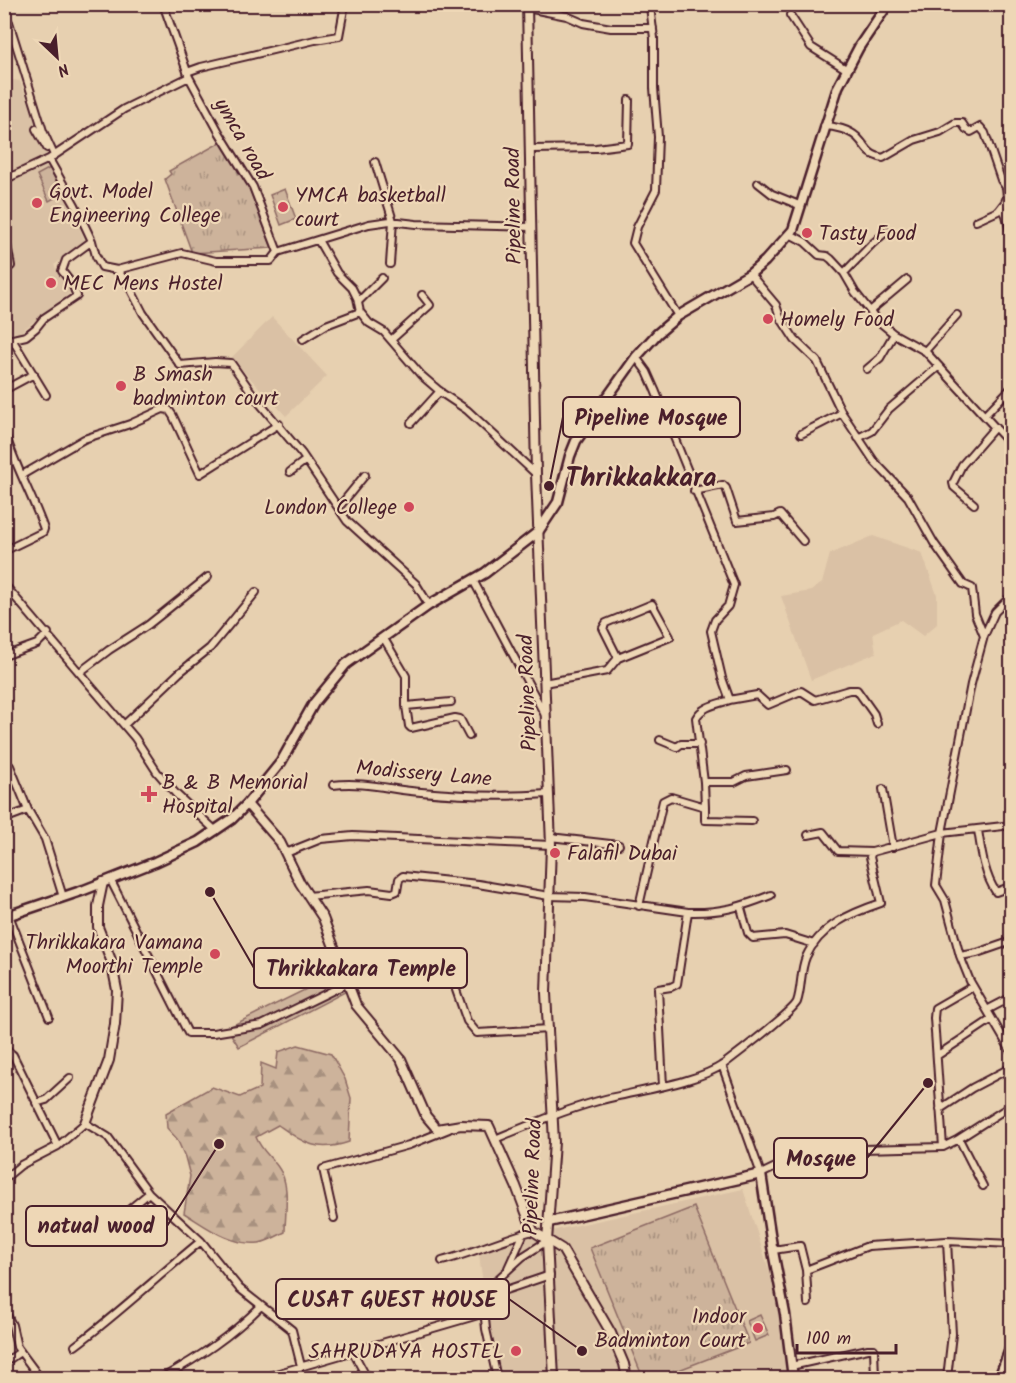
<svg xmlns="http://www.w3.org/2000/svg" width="1016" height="1383" font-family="Kalam,sans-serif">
<defs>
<pattern id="grass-tufts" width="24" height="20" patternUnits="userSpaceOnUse" patternTransform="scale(1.5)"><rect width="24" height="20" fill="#cdb39b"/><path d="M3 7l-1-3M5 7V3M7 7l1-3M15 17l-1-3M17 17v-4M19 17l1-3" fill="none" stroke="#a8917f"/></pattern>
<pattern id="forest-firs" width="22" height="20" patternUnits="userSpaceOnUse" patternTransform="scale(1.5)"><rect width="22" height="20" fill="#cdb39b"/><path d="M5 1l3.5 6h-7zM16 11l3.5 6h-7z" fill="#a8917f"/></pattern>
</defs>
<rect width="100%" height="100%" fill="#e7d0b0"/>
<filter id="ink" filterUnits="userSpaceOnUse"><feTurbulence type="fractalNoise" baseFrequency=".0167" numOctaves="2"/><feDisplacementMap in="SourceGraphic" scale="12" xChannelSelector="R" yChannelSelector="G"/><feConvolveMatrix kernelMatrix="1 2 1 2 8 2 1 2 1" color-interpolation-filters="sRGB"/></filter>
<g filter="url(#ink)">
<!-- built -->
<path fill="#dac1a5" d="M4 79 20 81 53 166 85 241 54 265 70 293 19 333 5 332Z
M272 317 327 376 286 416 231 358Z
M873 536 922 553 937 595V624L923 636 901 620 873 633 876 653 811 680 781 596 811 591 822 583 830 554Z
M743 1189 786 1323V1378H496L478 1247Z"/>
<!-- grass -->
<path fill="url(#grass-tufts)" stroke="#8c6963" stroke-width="1.5" d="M221 142 245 177 272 248 192 253 165 179 171 174 169 171Z
M694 1207 749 1343 658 1378H643L590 1248Z"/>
<!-- forest -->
<path fill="url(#forest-firs)" stroke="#8c6963" stroke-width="1.5" d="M298 1045 331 1054 345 1079 351 1098 349 1142C316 1153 304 1143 278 1125L256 1137C261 1150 270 1156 278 1167 291 1184 285 1212 285 1232 277 1236 267 1242 259 1243 230 1246 207 1227 184 1213L190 1176 185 1157 177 1139 167 1128 166 1113 212 1087 240 1097 260 1088 261 1063 276 1069 278 1052Z"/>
<!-- pitch -->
<path fill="#cdb39b" stroke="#8c6963" stroke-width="1.5" d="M50 168 62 194 49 201 37 175Z
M285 189 296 219 281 225 270 195Z
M337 974 345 992 239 1047 227 1028Z
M760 1315 769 1335 755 1341 747 1321Z"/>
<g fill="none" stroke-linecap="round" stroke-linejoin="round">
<!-- minor casing -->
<g stroke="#4a1f2b" stroke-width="10">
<path id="minor" d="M163 4 189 77 219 132 253 187 278 252
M654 4 650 7 654 38V88L658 137 656 190 637 227 633 243 678 316
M1010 4 1012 8
M527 8 567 16 583 23 611 28H653
M790 15 811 47 846 69
M4 21 9 22 43 131 54 155
M187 72 201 67 315 40 339 36 345 4
M824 126C835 126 849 130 857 137 868 148 866 154 883 158L914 140 940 132 955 123H962L966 129 971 132 980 127 985 133 1001 180 1006 187 1007 197 1005 202 998 211 976 221
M36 129 47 148
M531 149 596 148 628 144 629 100
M49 159 75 205 92 241 96 256 102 267 117 270 128 284 143 313 180 365 215 362 231 363 257 400 302 454 347 521 416 584 429 605
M375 162 393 221 390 264
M4 180 49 159 124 109 189 77
M758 183 772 194 799 205
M1002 208 1006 215 1012 240
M4 229 11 266
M790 234 805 242 819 255 827 256 831 259 844 273 855 292 877 320 894 334 925 351 1012 446
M318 240 337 273 352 288 357 298 360 312 369 323 384 332 421 375 443 394 467 410 536 474
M117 270 182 253 216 261H271L278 252 369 224 390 221 416 224 532 227
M844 273 872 244 887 231
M750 274 776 305 780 317 795 340 817 361 842 413 874 461 908 497 934 543 963 584 972 588 975 614 984 636 971 684 942 833 936 885 945 900 960 956 970 981 1012 1053
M358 302 382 278
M870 311 907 280
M12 339 46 395
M303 339 326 325 360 312
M391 340 430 305 422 295
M4 341 26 336 36 328 44 318 77 296 72 284 62 271 66 260 92 241
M925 351 957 315
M636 357 647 372 655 390 734 585 728 606 715 620 711 631 722 678 730 700C718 704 702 706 696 718L704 782
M867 369 880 358 894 334
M4 390 34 374
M985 415 1012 387
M411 423 440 391
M4 430C14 464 32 495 44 529L43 532 4 551
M801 434 842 413
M858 438 872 431 889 409 938 367
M290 472 306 460
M22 475 84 439 130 424 163 409 169 410 173 416 200 474 279 424
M694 491 723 485 726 488 737 521 774 517 780 514 803 541
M974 504 954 487 953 483 962 465 995 427
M339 507 365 475
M473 580 545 715
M4 584 135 738 157 772 176 794 216 831
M984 636 995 612 1012 595
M383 637 406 676V706L451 702
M4 656 37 644 48 633
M80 672 109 650 148 625 208 577
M544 683 607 671 618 658 670 637 652 604 606 623 603 628 618 658
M729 700 757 695 768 705 801 691 815 700 849 690H857L874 714 877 724
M406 706 409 726 411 728 455 718 460 719 469 736
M124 725 179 673 210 648 256 592
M660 740 677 747 681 744H700
M4 768 10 766 28 810
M333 785C363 781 392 790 421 792 464 796 505 797 548 794
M883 789 893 847
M705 807V820L752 821
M4 819 28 810 45 839 63 897
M978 830C981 849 984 875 996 892L1012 886
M808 835 823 832 838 851 872 852
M550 837 619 845
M286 853 321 839 353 836 551 845
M110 879 188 1033H213L262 1025 348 983
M308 896 369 890 392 893 397 891 399 879 403 876 478 884 549 896 585 897 688 912C721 913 741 907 771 895
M639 906 663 801 671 797 705 807 704 782H734L746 776 787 770
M741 908 748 933 753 938 785 935 814 944
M9 915 49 1017
M960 956 977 953 1012 941
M456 990 467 1021 477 1033 549 1029
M987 1010 1012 997
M4 1052 8 1051 13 1055 58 1146
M938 1055 992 1019
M722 1065 761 1174 786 1162 862 1149 943 1147 957 1140 1012 1105
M663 1086 658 989 671 987 677 984 688 912
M36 1103 46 1100 70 1078
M940 1109 972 1088 1012 1067
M495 1139C529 1125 562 1111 598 1101 633 1091 695 1084 724 1064 736 1055 792 1012 797 1002 802 988 800 971 806 957 820 926 851 913 881 903L870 857 872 852 942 833 1012 825
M959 1139 983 1186
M943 1147 934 1018 935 1008 973 986
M4 1179 21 1165 58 1146 85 1123 108 1137 149 1193 201 1241 239 1288 292 1330 301 1366
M334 1218 323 1169 409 1145 449 1129
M113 1223 149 1193
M947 1241 1012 1244
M773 1250 800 1246 806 1270 868 1246 947 1241 952 1334 947 1378
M442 1261C473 1253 501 1239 533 1231
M508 1268 524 1233
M806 1270 808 1303
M485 1297 550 1275
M4 1309 12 1325 17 1347 40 1378
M75 1346C119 1313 158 1276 201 1241
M353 1352 367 1378
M4 1363 20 1352
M791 1366 868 1349H874L875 1378
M58 1378H66
M162 1378C199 1357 230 1337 261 1306
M262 1378 485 1313
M497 1378 486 1329 483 1298 498 1279 522 1257 547 1241"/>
</g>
<!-- tertiary casing -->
<g stroke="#4a1f2b" stroke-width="12">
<path id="tertiary" d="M527 4 536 474 551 845 546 993 554 1142 547 1241 554 1378
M247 804 280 842 300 883 323 918 356 1005 401 1059 426 1116 437 1129 461 1125 489 1126 516 1186 533 1231 562 1249 611 1333 624 1364 627 1378
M85 1123 109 1060 115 1024 117 990 111 960 98 927V906L103 882"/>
</g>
<!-- secondary casing -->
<g stroke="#4a1f2b" stroke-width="13">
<path id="secondary" d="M4 917 84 890 155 862 198 842 232 819 247 804 281 762 314 703 346 664 429 605 485 573 538 532 558 502 570 456 576 441 636 357 657 334 678 316 750 274 765 261 793 230 838 87 859 47 888 4
M549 1222 761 1174 772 1246 785 1314 793 1378
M999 1378 1012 1344"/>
</g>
<!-- minor -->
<use href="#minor" stroke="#eed7b6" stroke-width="6"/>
<!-- tertiary -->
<use href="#tertiary" stroke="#eed7b6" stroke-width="8"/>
<!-- secondary -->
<use href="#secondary" stroke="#eed7b6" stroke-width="8"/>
</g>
</g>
<!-- markers -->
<g fill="#d1495b" stroke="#eed7b6" stroke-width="2">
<circle cx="37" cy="203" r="6"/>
<circle cx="283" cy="207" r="6"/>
<circle cx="807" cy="233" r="6"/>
<circle cx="51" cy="283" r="6"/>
<circle cx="768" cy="319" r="6"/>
<circle cx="121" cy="386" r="6"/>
<circle cx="409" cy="507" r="6"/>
<path d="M146 785h6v6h6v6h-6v6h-6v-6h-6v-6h6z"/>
<circle cx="555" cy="853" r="6"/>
<circle cx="215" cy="954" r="6"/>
<circle cx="758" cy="1328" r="6"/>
<circle cx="516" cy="1351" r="6"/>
</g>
<g text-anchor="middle" stroke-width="4.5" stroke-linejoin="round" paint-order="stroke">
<!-- street labels -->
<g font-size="21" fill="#4a1f2b" stroke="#eed7b6">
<text transform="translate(243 139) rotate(60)" y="7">ymca road</text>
<text transform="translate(513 206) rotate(-91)" y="7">Pipeline Road</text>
<text transform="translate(527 693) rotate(-92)" y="7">Pipeline Road</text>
<text transform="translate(424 773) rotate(5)" y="7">Modissery Lane</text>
<text transform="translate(532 1177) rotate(-88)" y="7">Pipeline Road</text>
</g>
<!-- poi labels -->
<g font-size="21" fill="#4a1f2b" stroke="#eed7b6" text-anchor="start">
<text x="49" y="198">Govt. Model<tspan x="49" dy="24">Engineering College</tspan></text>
<text x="295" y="202">YMCA basketball<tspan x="295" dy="24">court</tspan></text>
<text x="819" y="240">Tasty Food</text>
<text x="63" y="290">MEC Mens Hostel</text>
<text x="780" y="326">Homely Food</text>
<text x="133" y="381">B Smash<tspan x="133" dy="24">badminton court</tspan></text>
<text x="397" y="514" text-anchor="end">London College</text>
<text x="162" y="789">B &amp; B Memorial<tspan x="162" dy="24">Hospital</tspan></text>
<text x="567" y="860">Falafil Dubai</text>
<text x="203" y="949" text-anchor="end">Thrikkakara Vamana<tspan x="203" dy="24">Moorthi Temple</tspan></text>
<text x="746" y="1323" text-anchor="end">Indoor<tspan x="746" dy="24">Badminton Court</tspan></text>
<text x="504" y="1358" text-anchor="end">SAHRUDAYA HOSTEL</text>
</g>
<!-- district labels -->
<g font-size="27" font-weight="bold" fill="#4a1f2b" stroke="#eed7b6">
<text x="641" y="486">Thrikkakkara</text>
</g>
</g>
<!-- callouts -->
<path fill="none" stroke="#4a1f2b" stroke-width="2" d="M549 486L563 417M210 892L254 968M928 1083L867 1158M219 1144L167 1226M582 1351L509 1299"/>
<g fill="#4a1f2b" stroke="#eed7b6" stroke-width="2">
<circle cx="549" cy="486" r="6"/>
<circle cx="210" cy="892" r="6"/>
<circle cx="928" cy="1083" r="6"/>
<circle cx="219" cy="1144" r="6"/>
<circle cx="582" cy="1351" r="6"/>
</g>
<g fill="#eed7b6" stroke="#4a1f2b" stroke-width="2">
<rect x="563" y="397" width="177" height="40" rx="6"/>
<rect x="254" y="948" width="213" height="40" rx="6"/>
<rect x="774" y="1138" width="93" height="40" rx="6"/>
<rect x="26" y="1206" width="141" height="40" rx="6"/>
<rect x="276" y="1279" width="233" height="40" rx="6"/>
</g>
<g font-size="22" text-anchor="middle" font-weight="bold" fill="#4a1f2b">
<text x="651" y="425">Pipeline Mosque</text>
<text x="361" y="976">Thrikkakara Temple</text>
<text x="821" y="1166">Mosque</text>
<text x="96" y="1233">natual wood</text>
<text x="392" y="1307">CUSAT GUEST HOUSE</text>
</g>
<!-- margin -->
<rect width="1016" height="1383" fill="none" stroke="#eed7b6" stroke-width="24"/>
<rect x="12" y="12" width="992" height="1359" fill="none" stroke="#4a1f2b" stroke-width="2" filter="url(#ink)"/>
<!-- north arrow -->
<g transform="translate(57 57) rotate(154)" stroke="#eed7b6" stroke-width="4.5" paint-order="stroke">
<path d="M0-4.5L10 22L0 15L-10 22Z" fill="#4a1f2b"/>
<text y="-9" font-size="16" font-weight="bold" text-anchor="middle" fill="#4a1f2b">N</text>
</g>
<!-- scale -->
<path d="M797 1344v9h99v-9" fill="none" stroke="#4a1f2b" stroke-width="3"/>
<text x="806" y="1344" font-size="18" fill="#4a1f2b" stroke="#eed7b6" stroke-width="4.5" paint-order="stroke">100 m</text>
</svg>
